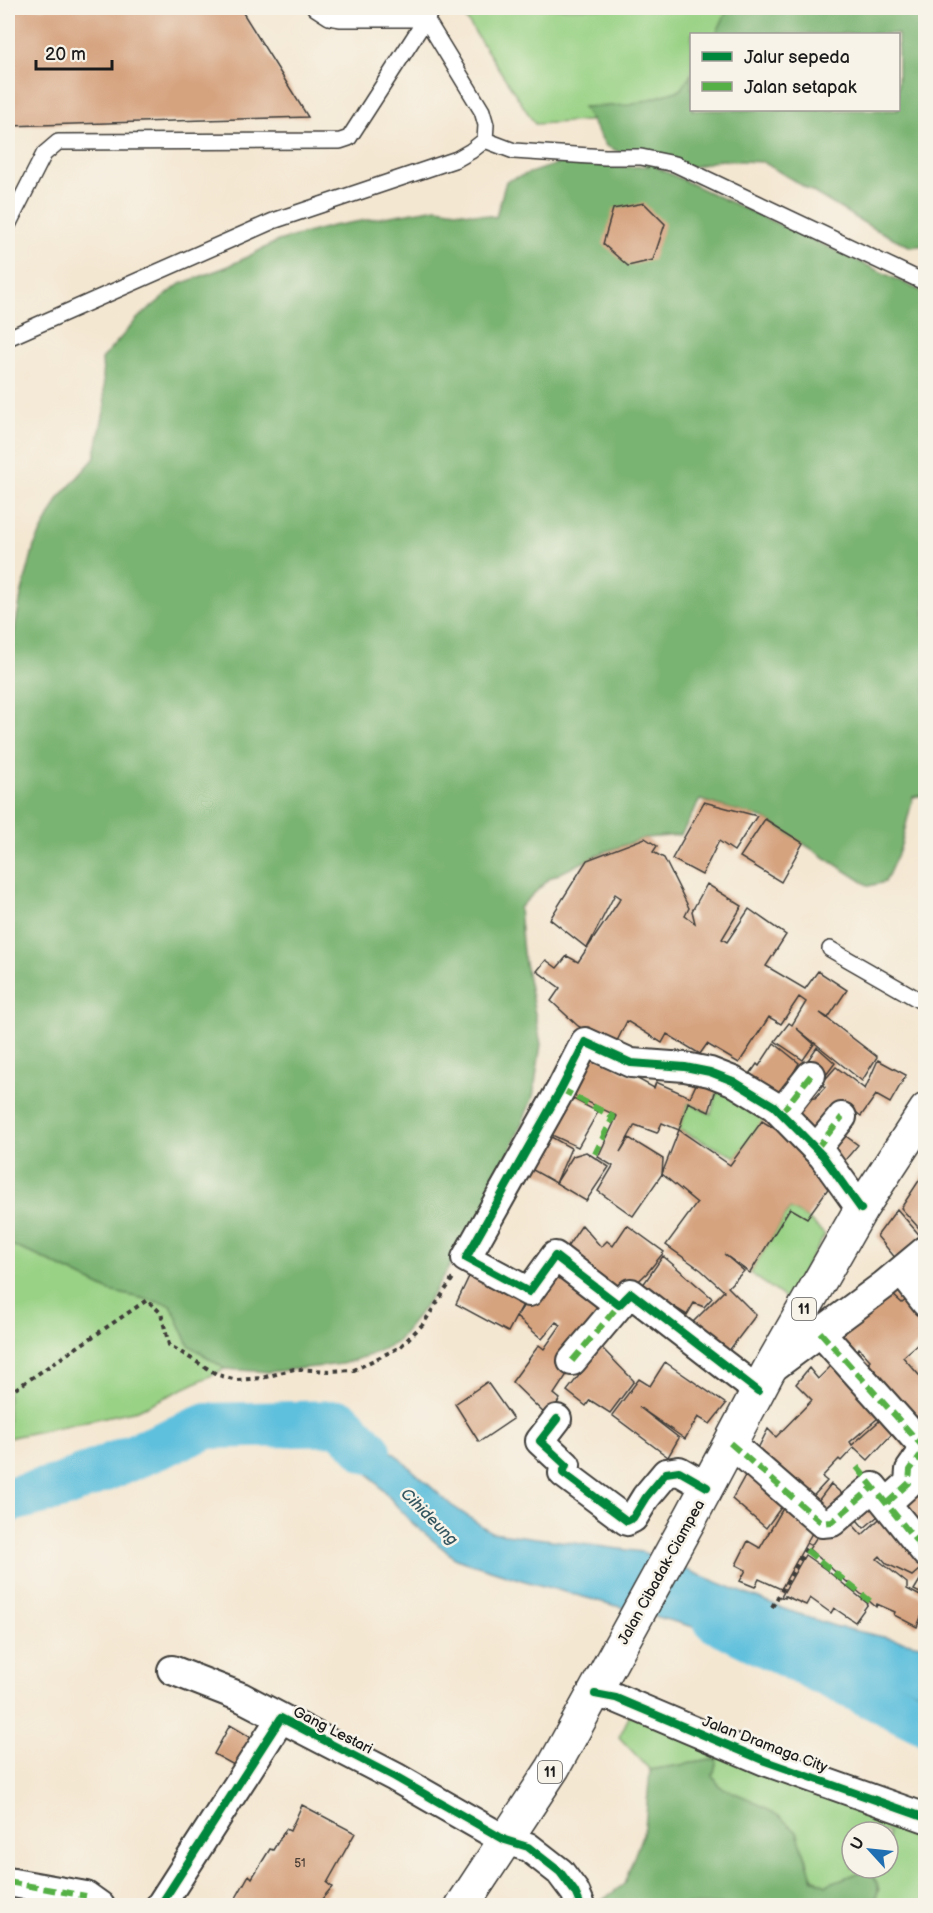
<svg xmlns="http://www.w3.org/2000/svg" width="933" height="1913" font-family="'Balsamiq Sans',sans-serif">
<rect width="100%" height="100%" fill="#f7f3e8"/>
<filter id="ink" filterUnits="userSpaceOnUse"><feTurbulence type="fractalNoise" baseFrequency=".0167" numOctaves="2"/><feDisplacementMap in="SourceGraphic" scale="12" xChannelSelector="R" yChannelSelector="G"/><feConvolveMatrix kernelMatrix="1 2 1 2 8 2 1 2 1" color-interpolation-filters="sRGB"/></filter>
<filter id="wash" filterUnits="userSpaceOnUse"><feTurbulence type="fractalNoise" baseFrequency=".008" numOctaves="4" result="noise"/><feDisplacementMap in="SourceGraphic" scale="24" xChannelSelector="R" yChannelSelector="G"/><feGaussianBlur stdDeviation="1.35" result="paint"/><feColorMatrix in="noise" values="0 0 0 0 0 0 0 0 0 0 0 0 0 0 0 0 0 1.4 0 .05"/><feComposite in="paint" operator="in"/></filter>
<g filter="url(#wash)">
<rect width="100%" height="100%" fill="#f4e7d2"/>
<!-- green -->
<path fill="#99d285" stroke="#5a7750" stroke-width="1.5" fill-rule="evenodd" d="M459 8H783L764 34H692V110L709 114 535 124Z
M720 1081 770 1111 736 1157 679 1130 688 1103 711 1114Z
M790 1208 807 1218 825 1235 787 1299 750 1273Z
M8 1244 38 1256 110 1291 171 1305 189 1345 225 1369 138 1410 8 1438Z
M630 1715 909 1823 925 1834V1905H873L879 1889 857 1873 826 1885C803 1874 813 1871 804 1852 800 1844 742 1801 730 1792L719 1786 713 1776 717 1759 650 1770 619 1737ZM852 1832H888V1868H852Z"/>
<!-- forest -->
<path fill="#7ab472" stroke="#4b6847" stroke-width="1.5" d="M733 8H925V245L911 247 871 227 763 162 718 160 694 167 654 166C744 210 836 249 925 293V795L913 797 900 849 885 882 869 886 765 819 700 800 681 835 645 838 604 852 550 878 519 908 523 953 541 1044 533 1097 489 1202 426 1305 396 1343 370 1355 342 1364 269 1372 225 1369 189 1345 171 1305 110 1291 38 1256 8 1244V654L12 644 21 596 34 546 59 498 94 459 105 407 102 359 138 318 180 284 229 266 278 241 332 226 437 208 496 217 506 181 565 161 620 167 650 166 606 146 583 107 630 105 680 90 691 74 692 110H898V34H716L727 11Z
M717 1759 713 1776 719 1786 751 1800 779 1816 797 1832 813 1879 826 1885 857 1873 869 1872C882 1885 879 1890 873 1905H596L624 1884 645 1827 650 1770Z"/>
<!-- water -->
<path fill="#5fc0dd" stroke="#3e6e7c" stroke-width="1.5" d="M319 1409 346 1414 376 1437 451 1505 491 1532 642 1552 784 1609 834 1626 924 1646 925 1696 834 1655 814 1657 745 1641 525 1581 456 1559 411 1522 354 1457 317 1435Z"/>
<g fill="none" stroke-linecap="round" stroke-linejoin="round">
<!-- river -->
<path stroke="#5fc0dd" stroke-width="46" d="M8 1500 63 1486 207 1426 341 1423 369 1451
M716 1620 926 1722"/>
</g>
<g id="blocks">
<!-- building -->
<path fill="#d6a37f" d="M8 8H240L308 117 8 126Z
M644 203 665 224 653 260 628 266 603 244 613 209Z
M704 802 757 816 734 851 719 841 702 875 672 859Z
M765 819 803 843 781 882 740 857Z
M645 838 657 846 653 852 664 858 689 908 685 916 695 923 692 911 707 884 742 906 722 939 727 942 749 909 786 935 766 966 805 989 818 971 847 990 828 1018 820 1013 877 1057 862 1081 796 1028 814 1044 803 1060 775 1041 789 1023 792 1025 806 1002 799 997 781 1024 769 1017 739 1063 707 1044 700 1054 667 1034 662 1043 627 1021 614 1047 578 1026 551 1001 560 988 537 971 546 960 557 968 567 956 578 962 621 898 615 894 587 948 550 919 587 860Z
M774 1043 799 1063 786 1086 773 1102 745 1081 757 1064 759 1066Z
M817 1047 835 1063 823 1079 806 1063Z
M587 1051 654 1088 656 1082 690 1097 701 1074 718 1083 709 1112 688 1102 679 1130 662 1123 657 1133 635 1125 620 1152 629 1138 663 1159 662 1174 679 1130 730 1165 762 1121 775 1129 779 1122 829 1171 821 1179 830 1186 807 1218 790 1208 750 1273 724 1254 744 1271 728 1287 756 1315 722 1360 685 1330 724 1291 701 1270 666 1245 697 1203 662 1174 633 1216 598 1191 613 1166 598 1157 617 1116 565 1091Z
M878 1060 906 1075 890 1103 876 1095 861 1116 844 1103 818 1137 788 1114 799 1099 815 1098 825 1087 821 1084 836 1067 865 1089Z
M562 1093 598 1112 578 1147 543 1131Z
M836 1129 858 1145 840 1166 822 1148Z
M544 1133 571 1148 556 1183 524 1165Z
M586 1152 609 1167 586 1201 556 1183 573 1156Z
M926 1170V1236L901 1208Z
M897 1209 922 1238 897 1260 877 1236Z
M582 1225 601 1247 607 1241 613 1246 627 1225 664 1252 647 1273 619 1300 559 1259Z
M663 1256 712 1298 704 1307 694 1303 687 1315 671 1305 665 1313 636 1295Z
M554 1261 612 1306 554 1394 560 1399 548 1417 512 1382 539 1345 544 1349 561 1325 556 1322 542 1339 516 1317 508 1332 456 1304 474 1266 527 1297 516 1317Z
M892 1294 902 1303 911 1296 926 1312V1337L903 1357 926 1383V1488L902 1453 906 1450 892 1434 868 1460 854 1447 841 1461 839 1459 822 1477 827 1481 805 1505 752 1460 768 1429 776 1437 812 1400 796 1384 809 1368 818 1379 837 1360 884 1413 850 1442 852 1445 885 1416 895 1428 905 1422 894 1407 891 1409 861 1371 870 1360 859 1348 852 1358 834 1341Z
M601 1347 634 1381 610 1413 590 1400 586 1406 567 1391Z
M665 1362 726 1404 710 1424 698 1417 685 1439 639 1407 679 1438 668 1457 612 1415 639 1379 650 1386Z
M487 1382 513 1419 479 1442 455 1404Z
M751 1465 788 1498 766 1528 732 1499Z
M914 1480 926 1498V1548L891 1504Z
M831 1484 852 1503 816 1515 811 1510Z
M870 1495 885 1510 864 1528 851 1513Z
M789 1498 818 1522 781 1589 759 1579 755 1587 740 1581 746 1570 736 1565 748 1541 760 1548Z
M888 1511 926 1564 912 1576 887 1564 880 1556 877 1559 907 1583V1589L926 1599V1619L921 1617 917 1627 894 1615 895 1612 877 1604 876 1607 809 1549 823 1527 845 1516 862 1535Z
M805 1555 825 1569 868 1604 855 1622 834 1608 831 1613 810 1598 806 1605 785 1596V1598L781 1597Z
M923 1575 926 1576V1596L914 1590Z
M230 1725 260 1743 243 1770 214 1754Z
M302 1805 355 1833 327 1883 332 1887 317 1905H232L249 1875 252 1878 270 1849 273 1850 286 1829 290 1831Z"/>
</g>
</g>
<g filter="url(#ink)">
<use href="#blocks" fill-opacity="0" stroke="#3c3a37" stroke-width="1.5"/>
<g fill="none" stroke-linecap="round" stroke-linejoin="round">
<!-- service casing -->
<g stroke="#3c3a37" stroke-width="18">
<path id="service" d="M315 8 329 17 341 19H426
M485 140 514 151 605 157H641L675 164 926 283
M8 225 44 154 58 142 340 141 349 138 433 8
M8 338 273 221 457 159 471 151 485 140 486 125 482 111 426 19
M830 949 926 1004"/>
</g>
<!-- minor casing -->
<g stroke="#3c3a37" stroke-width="32">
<path id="minor" d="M781 1113 811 1075
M816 1149 842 1117
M901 1271 926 1303
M820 1332 926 1450
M572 1361 619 1305
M771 1369 884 1285 926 1250
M758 1391 631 1293 619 1305 555 1256 529 1292 466 1258 561 1089 585 1042 631 1063 685 1067 710 1072 733 1081 774 1106 823 1156 861 1209
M557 1419 540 1441 566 1465 563 1473 627 1521 633 1518 646 1497 666 1473 679 1471 707 1487
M730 1443 822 1523 832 1522 873 1487 926 1553
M887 1503 909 1483 910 1470 924 1450
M172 1670 241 1697 281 1718
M595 1694 616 1698 765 1761 926 1818
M8 1882 86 1896 100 1906
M160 1906 281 1718 395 1777 505 1840 528 1847 560 1872 575 1892 581 1906"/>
</g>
<!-- trunk casing -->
<g stroke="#3c3a37" stroke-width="36">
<path id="trunk" d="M462 1906 553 1768 692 1515 769 1370 861 1209 926 1110"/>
</g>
<!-- path -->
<path stroke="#3c3a37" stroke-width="4" stroke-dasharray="4.5 4.5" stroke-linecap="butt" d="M8 1394 147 1300 161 1313 169 1345 218 1375 237 1380 262 1378 294 1369 330 1371 354 1370 400 1347 423 1324 453 1278
M772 1607 809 1544"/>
<!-- service -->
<use href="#service" stroke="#fff" stroke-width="15"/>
<!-- minor -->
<use href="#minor" stroke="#fff" stroke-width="28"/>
<!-- trunk -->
<use href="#trunk" stroke="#fff" stroke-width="33"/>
<!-- quiet -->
<path stroke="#55b145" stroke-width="6" stroke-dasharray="12 6" stroke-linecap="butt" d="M561 1089 613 1117 595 1154
M781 1113 811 1075
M816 1149 842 1117
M820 1332 926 1450
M572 1361 619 1305
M730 1443 822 1523 832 1522 873 1487
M857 1467 926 1553
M887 1503 909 1483 910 1470 924 1450
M806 1550 870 1601
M8 1882 86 1896"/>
<!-- cycleway casing -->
<g stroke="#f7f3e8" stroke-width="11">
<path id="cycleway" d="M758 1391 631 1293 619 1305 555 1256 529 1292 466 1258 561 1089 585 1042 631 1063 685 1067 710 1072 733 1081 774 1106 823 1156 861 1209
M557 1419 540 1441 566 1465 563 1473 627 1521 633 1518 646 1497 666 1473 679 1471 707 1487
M595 1694 616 1698 765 1761 926 1818
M160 1906 281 1718 395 1777 505 1840 528 1847 560 1872 575 1892 581 1906"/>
</g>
<!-- cycleway -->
<use href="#cycleway" stroke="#00873e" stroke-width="8"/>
</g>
</g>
<g text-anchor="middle" stroke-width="5" stroke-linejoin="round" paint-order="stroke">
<!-- number labels -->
<g font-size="12" fill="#4a3e35">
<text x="300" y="1867">51</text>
</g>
<!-- shield labels -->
<g fill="#f7f3e8" stroke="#5e5c59" stroke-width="1.5">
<rect x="792" y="1298" width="24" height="22" rx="4.5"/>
<rect x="538" y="1761" width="24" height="22" rx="4.5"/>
</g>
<g font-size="14" font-weight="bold" fill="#1c1c1c">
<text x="804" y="1314">11</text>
<text x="550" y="1777">11</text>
</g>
<!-- street labels -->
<g font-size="15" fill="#1c1c1c" stroke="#f7f3e8">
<text transform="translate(661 1572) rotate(-61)" y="5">Jalan Cibadak-Ciampea</text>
<text transform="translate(333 1730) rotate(27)" y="5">Gang Lestari</text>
<text transform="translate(765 1744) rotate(21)" y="5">Jalan Dramaga City</text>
</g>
<!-- water labels -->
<g font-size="16" font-style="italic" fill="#335560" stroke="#f7f3e8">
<text transform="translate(430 1516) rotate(45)" y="6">Cihideung</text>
</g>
</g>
<!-- margin -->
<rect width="933" height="1913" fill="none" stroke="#f7f3e8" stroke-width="30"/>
<!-- legend -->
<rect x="690" y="33" width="210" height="78" fill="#f7f3e8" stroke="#9f9d96" stroke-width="1.5"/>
<rect x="702" y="52" width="30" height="9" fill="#00873e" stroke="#9f9d96" stroke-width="1.5"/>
<text x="744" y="63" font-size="18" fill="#1c1c1c">Jalur sepeda</text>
<rect x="702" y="82" width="30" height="9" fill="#55b145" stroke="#9f9d96" stroke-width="1.5"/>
<text x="744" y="93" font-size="18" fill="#1c1c1c">Jalan setapak</text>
<!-- north arrow -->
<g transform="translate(870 1850) rotate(297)"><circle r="28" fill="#f7f3e8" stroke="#9f9d96" stroke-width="1.5"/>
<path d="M0-4.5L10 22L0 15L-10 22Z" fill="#1f6fb2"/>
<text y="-9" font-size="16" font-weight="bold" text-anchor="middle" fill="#1c1c1c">U</text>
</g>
<!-- scale -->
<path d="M36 60v9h76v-9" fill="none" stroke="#1c1c1c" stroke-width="3"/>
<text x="45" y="60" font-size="18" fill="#1c1c1c" stroke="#f7f3e8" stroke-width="4.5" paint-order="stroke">20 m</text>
</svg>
